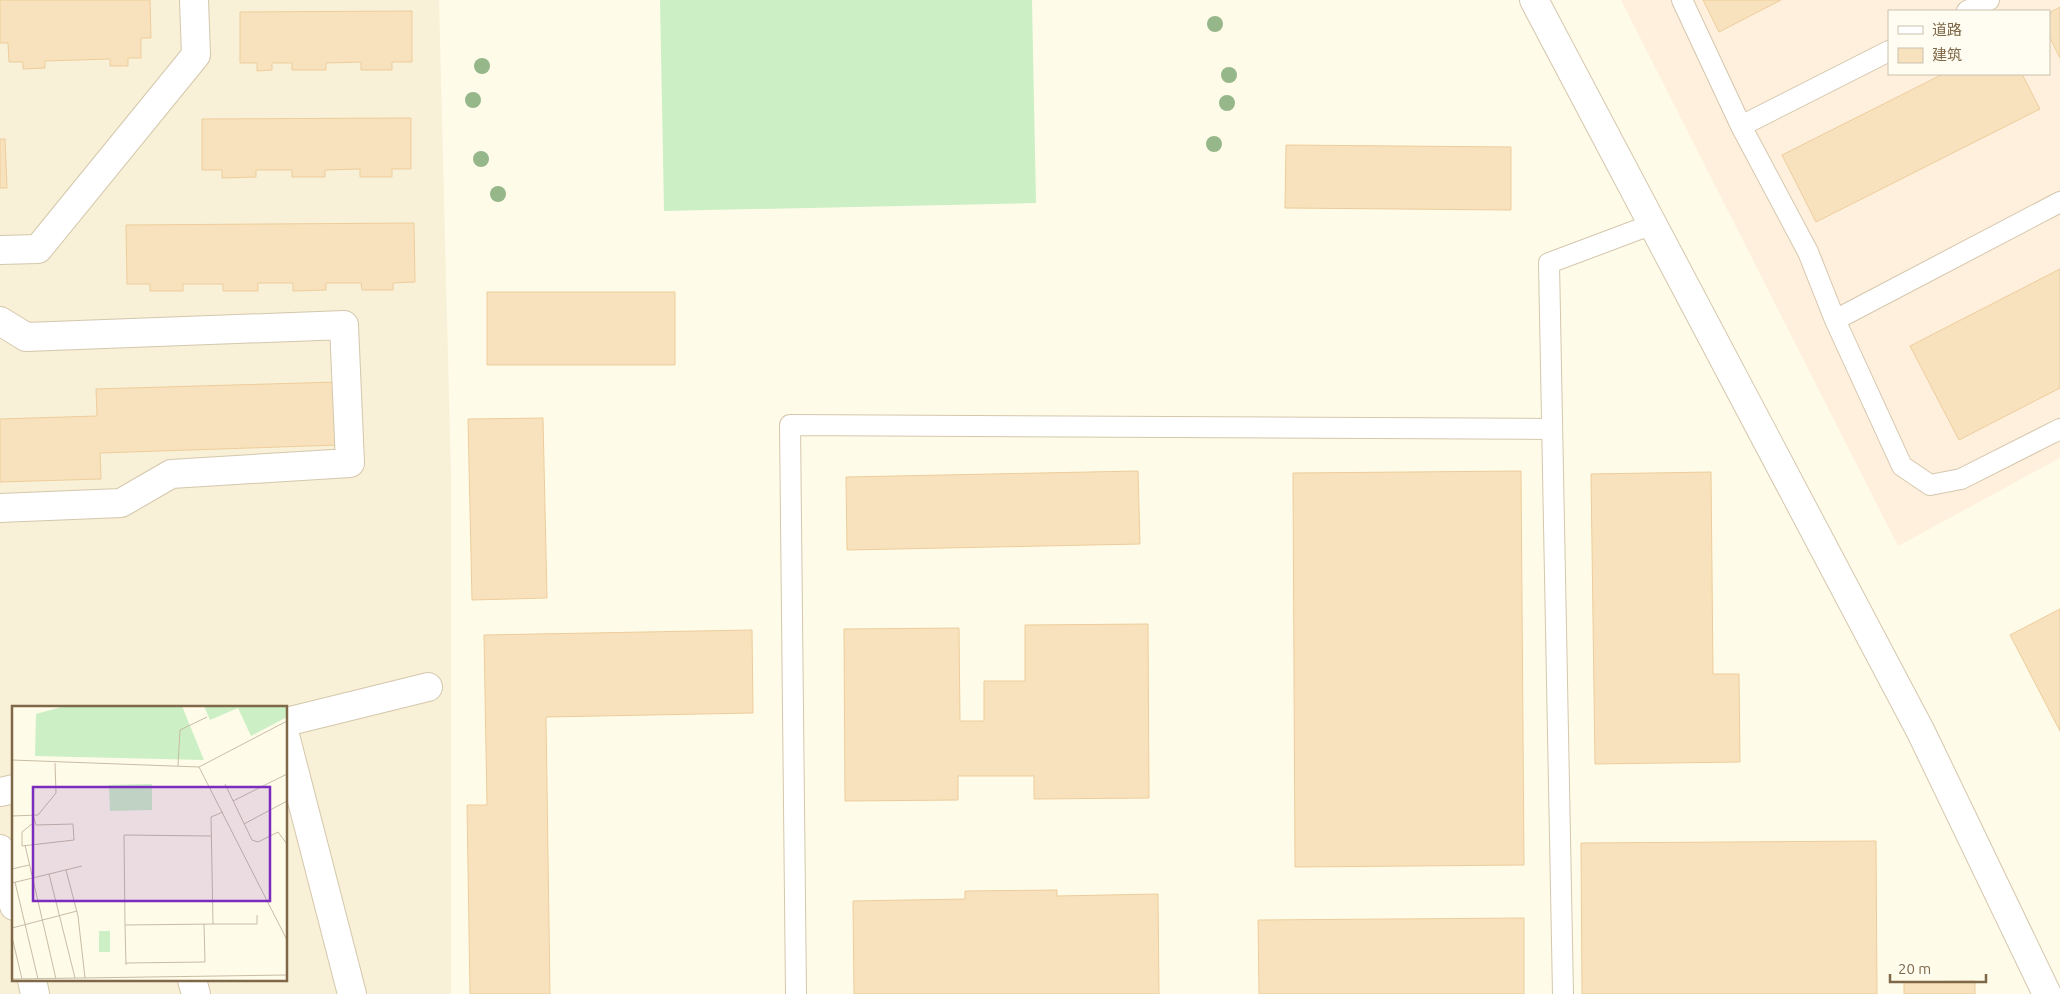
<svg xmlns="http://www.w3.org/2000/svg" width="2060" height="994" font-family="Ubuntu,'Noto Sans SC',sans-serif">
<rect width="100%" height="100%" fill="#fffbe9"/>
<!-- residential -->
<path fill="#f8f0d7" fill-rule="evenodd" d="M0 0H439L451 476V994H0ZM14 708H286V980H14Z"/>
<!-- commercial -->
<path fill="#ffefdd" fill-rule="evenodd" d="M1621 0H2060V458L1898 546ZM1889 11H2049V74H1889Z"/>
<!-- pitch -->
<path fill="#ccefc5" d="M660 0H1032L1036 203 664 211Z"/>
<!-- building -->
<path fill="#f8e2bd" stroke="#edcd9c" d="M0 0H150L151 38H141V58H128V66H110V59L45 61V68L23 69V62H9L8 43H0Z
M1703 0H1781L1719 32Z
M2060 7V58L2049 36V13Z
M412 11V62H392V70H361V62L326 63V70H292V63H272V70L257 71V63H240V12Z
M1943 74H2022L2040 109 1816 222 1782 155Z
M411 118V169H392V177H360V169L325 170V177H292V170H256V177L222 178V170H202V119Z
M0 139H5L7 188H0Z
M1286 145 1511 147V210L1285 208Z
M414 223 415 282 393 283V290H362L361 283H326V290L293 291V283H258V291H223V284H183V291H150V284H127L126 225Z
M2060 269V388L1959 440 1910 346Z
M487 292H675V365H487Z
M337 382 339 445 100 453 101 479 0 482V419L97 416 96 389Z
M543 418 547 598 472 600 468 419Z
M1138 471 1140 544 847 550 846 477Z
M1521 471 1524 865 1295 867 1293 473Z
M1711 472 1713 674H1739L1740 762 1595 764 1591 474Z
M2060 609V731L2010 635Z
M1148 624 1149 798 1034 799V776H958V800L845 801 844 629 959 628 960 721H984V681H1025V625Z
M752 630 753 713 546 717 550 994H470L467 805H487L484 635Z
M1876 841 1877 994H1582L1581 843Z
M1057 890V896L1158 894 1159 994H854L853 901 965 899V891Z
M1524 918V994H1259L1258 920Z
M1975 981V994H1904V982Z"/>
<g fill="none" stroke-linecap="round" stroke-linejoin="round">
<!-- lane casing -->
<g stroke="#d4c7ac" stroke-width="22">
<path id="lane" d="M1682 0 1741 126 1808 252 1835 320 1902 466 1930 485 1961 479 2060 429
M1967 11 1989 0
M1741 126 1889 51
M1835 320 2060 202
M796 994 790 425 1552 429
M1563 994 1549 263 1653 224"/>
</g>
<!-- street casing -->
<g stroke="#d4c7ac" stroke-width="30">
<path id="street" d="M1534 0 1921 732 2047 994
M0 250 38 249 196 55 194 0
M0 321 26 337 344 325 350 463 171 474 121 503 0 508
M286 722 428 687
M286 739 352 994
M0 792 14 789
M0 849 14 906
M32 980 35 994
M192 980 196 994"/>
</g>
<!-- lane -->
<use href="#lane" stroke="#fff" stroke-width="20"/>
<!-- street -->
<use href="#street" stroke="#fff" stroke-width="28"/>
</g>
<!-- trees -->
<g fill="#96b78a">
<circle cx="1215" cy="24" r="8"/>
<circle cx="482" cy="66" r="8"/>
<circle cx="1229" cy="75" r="8"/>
<circle cx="473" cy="100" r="8"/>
<circle cx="1227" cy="103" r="8"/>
<circle cx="1214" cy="144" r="8"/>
<circle cx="481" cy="159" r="8"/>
<circle cx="498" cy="194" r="8"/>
</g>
<!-- overview -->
<g transform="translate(12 706)">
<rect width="275" height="275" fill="#fffbe9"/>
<path d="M53 0H170L192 54 23 50 24 8ZM192 0H275V11L239 30 226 2 198 14Z" fill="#ccefc5"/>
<path d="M90 9H100L99 27 89 26ZM140 78V104L98 105 97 79ZM87 225H98V246H87Z" fill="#ccefc5"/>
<path fill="none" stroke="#c7bca4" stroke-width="1" d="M0 54 187 61 275 15M166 60 168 24 195 11M187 61 275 234M213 78 240 134 246 136 266 126 275 138M221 95 275 68M21 109 24 119 61 118 62 134 10 140V126L21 117M0 110 26 109 44 87 43 57M232 118 275 95M199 130 112 129 113 219 201 218 199 111 211 106M13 139 44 273M0 163 17 159M54 164 66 210 73 272M37 168 63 272M3 176 26 273M0 177 70 160M201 218H245V209M113 219 114 259M0 222 65 205M0 231 10 273M114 257 193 256 192 218M0 273 275 269"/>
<path fill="#7b2cbf" fill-opacity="0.15" stroke="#7b2cbf" stroke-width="2.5" d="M21 81H258V195H21Z"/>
<rect width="275" height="275" fill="none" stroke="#7e6848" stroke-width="2.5"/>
</g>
<!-- legend -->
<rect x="1888" y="10" width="162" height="65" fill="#fffdf2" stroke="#cbc1ae"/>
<rect x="1898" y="26" width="25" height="8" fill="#ffffff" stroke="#cbc1ae"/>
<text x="1932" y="35" font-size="15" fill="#7e6848">道路</text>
<rect x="1898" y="48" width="25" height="15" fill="#f8e2bd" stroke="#cbc1ae"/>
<text x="1932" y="60" font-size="15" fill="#7e6848">建筑</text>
<!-- scale -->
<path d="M1890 974v8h96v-8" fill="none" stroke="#7e6848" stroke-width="2.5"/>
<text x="1898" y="974" font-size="15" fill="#7e6848" stroke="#fffdf2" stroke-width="4" paint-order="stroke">20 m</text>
</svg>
